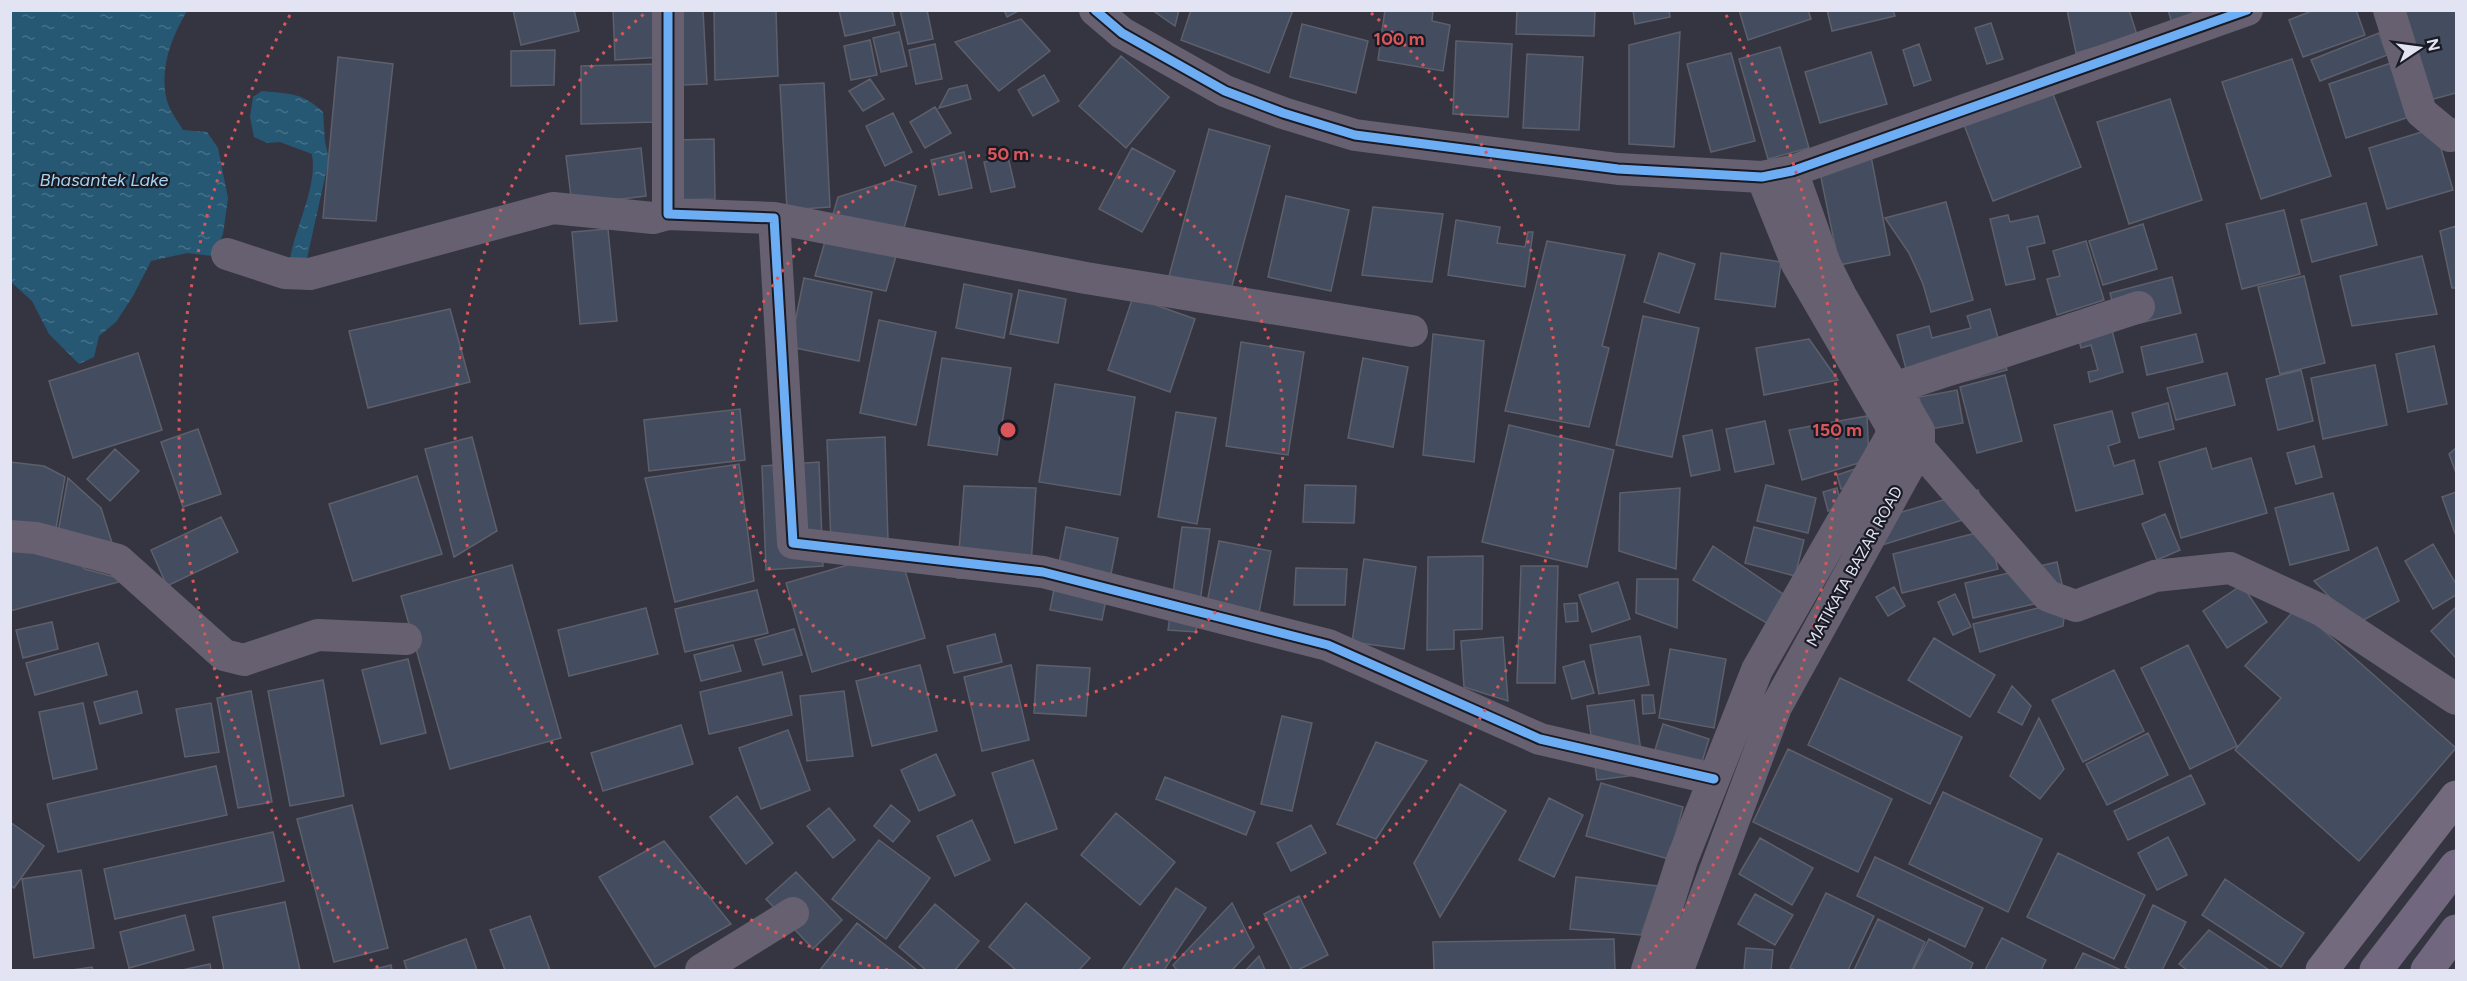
<svg xmlns="http://www.w3.org/2000/svg" width="2467" height="981" font-family="Figtree,sans-serif">
<defs>
<pattern id="water-ripples" width="26" height="14" patternUnits="userSpaceOnUse" patternTransform="scale(1.5)"><rect width="26" height="14" fill="#265874"/><path d="M2 4q2-2 4 0t4 0M15 11q2-2 4 0t4 0" fill="none" stroke="#457088"/></pattern>
</defs>
<rect width="100%" height="100%" fill="#353542"/>
<!-- water -->
<path fill="url(#water-ripples)" d="M11 11H187C171 38 159 69 167 101 170 111 178 122 183 130L207 132 218 148 228 198 223 234 213 256 187 253 151 261 133 296 116 322 99 336 94 357 79 364 49 334 32 301 11 282Z
M262 91C289 94 302 92 323 112L325 142 329 159 306 263 289 266C293 230 318 189 312 154L280 142 267 143 254 137 250 117 253 97Z"/>
<!-- building -->
<path fill="#444d60" stroke="#5d5f6a" stroke-width="1.5" d="M513 10H574L579 31 521 45Z
M613 10H656L663 57 615 60Z
M676 10H703L707 84 681 85Z
M714 10H776L778 76 715 80Z
M839 10H892L895 25 845 36Z
M900 10H927L933 39 908 44Z
M1004 10H1020L1007 17Z
M1152 10H1179L1175 26Z
M1191 10H1293L1269 73 1181 40Z
M1385 10H1433L1432 21 1450 25 1443 71 1378 60Z
M1517 10H1595L1594 36 1516 34Z
M1633 10H1669L1670 17 1635 24Z
M1739 10H1808L1811 19 1748 40Z
M1827 10H1893L1895 16 1832 31Z
M2067 10H2129L2137 35 2076 53Z
M2168 10H2210L2172 23Z
M2314 10H2356L2365 35 2303 57 2289 20Z
M2403 10H2456V93L2426 101Z
M1021 19 1050 51 999 91 955 42Z
M1991 23 2003 59 1987 64 1975 28Z
M1302 24 1368 41 1356 93 1290 77Z
M899 32 907 66 881 72 873 38Z
M1680 32 1674 147 1629 144V45Z
M2379 33 2387 55 2320 81 2311 60Z
M870 40 877 75 851 80 844 46Z
M1456 41 1512 44 1508 117 1453 114Z
M935 44 942 79 916 84 909 50Z
M1919 44 1931 80 1914 86 1903 50Z
M1780 47 1809 148 1768 159 1739 59Z
M555 50 554 85 511 86V51Z
M1871 52 1887 104 1820 123 1805 72Z
M1731 53 1755 141 1711 152 1687 64Z
M1527 54 1583 57 1579 130 1523 128Z
M1121 56 1169 97 1126 148 1079 106Z
M338 57 393 64 376 221 323 218Z
M2292 59 2331 176 2261 199 2222 82Z
M2394 62 2412 116 2346 138 2329 84Z
M658 64 657 122 581 124V66Z
M1044 75 1059 101 1033 116 1018 90Z
M870 79 884 99 863 111 849 91Z
M824 83 830 207 787 210 780 85Z
M967 85 971 99 939 108 949 89Z
M2051 89 2081 167 1993 201 1963 122Z
M2170 99 2202 200 2129 224 2097 122Z
M935 107 951 133 925 148 910 122Z
M893 113 912 152 885 166 866 126Z
M2435 128 2453 190 2387 209 2369 148Z
M1209 129 1270 146 1226 308 1165 291Z
M714 139 715 199 679 200 678 140Z
M641 148 646 196 572 205 566 156Z
M1132 148 1175 171 1142 232 1099 209Z
M1870 151 1890 255 1839 265 1819 168Z
M964 152 972 188 939 195 931 160Z
M1008 157 1015 187 991 192 984 162Z
M892 180 916 186 886 291 815 276 838 197Z
M1286 196 1349 210 1331 291 1268 277Z
M1946 202 1973 300 1931 312 1923 284 1909 253 1885 218Z
M2366 203 2377 245 2312 262 2301 220Z
M1373 207 1443 214 1432 282 1362 275Z
M2284 210 2300 274 2242 289 2226 224Z
M2008 215 2010 222 2038 216 2045 243 2027 247 2035 279 2006 285 1990 219Z
M1456 220 1500 227 1497 243 1525 247 1528 232H1533L1525 287 1448 275Z
M2143 224 2157 269 2103 285 2089 241Z
M2456 226V288H2452L2440 231Z
M608 229 617 321 580 324 572 232Z
M1547 241 1625 255 1602 346 1609 348 1589 427 1505 411Z
M2086 241 2104 300 2057 315 2047 279 2060 276 2053 251Z
M1659 253 1695 264 1679 313 1644 302Z
M1721 253 1781 262 1775 307 1715 299Z
M2422 256 2437 314 2352 326 2340 276Z
M2304 276 2325 363 2280 374 2258 287Z
M2172 277 2181 313 2119 328 2110 293Z
M804 278 872 292 859 361 790 347Z
M964 284 1012 294 1004 338 956 328Z
M1019 290 1066 299 1058 343 1010 334Z
M1133 297 1195 319 1170 392 1108 370Z
M2106 308 2123 372 2090 382 2088 372 2098 370 2091 345 2081 348 2073 317Z
M450 309 470 382 368 408 349 331Z
M1990 309 2007 370 1913 395 1897 335 1929 326 1932 338 1971 328 1967 316Z
M1643 316 1699 328 1672 457 1616 445Z
M879 320 936 332 916 425 860 413Z
M1433 334 1484 341 1474 462 1423 455Z
M2196 334 2203 362 2147 375 2141 347Z
M1809 339 1838 380 1764 395 1756 348Z
M1241 342 1304 352 1288 455 1226 446Z
M2434 346 2447 404 2408 412 2396 354Z
M138 353 162 430 73 458 49 381Z
M942 358 1011 368 997 455 928 445Z
M1363 358 1408 367 1393 447 1348 438Z
M2375 365 2387 425 2323 439 2311 378Z
M2301 370 2313 421 2278 430 2266 379Z
M2227 373 2235 405 2176 420 2167 388Z
M2005 375 2022 441 1977 453 1960 387Z
M1055 384 1135 397 1120 495 1039 482Z
M1957 390 1963 423 1926 430 1919 397Z
M2168 403 2174 429 2139 438 2132 413Z
M740 409 745 460 649 471 644 420Z
M2112 411 2120 442 2108 446 2114 466 2134 460 2143 494 2076 511 2054 425Z
M1176 412 1216 418 1197 524 1158 517Z
M1867 416 1869 460 1802 480 1789 430Z
M1765 421 1774 464 1735 472 1726 429Z
M1509 425 1614 450 1587 567 1482 542Z
M198 429 221 494 183 507 161 442Z
M1712 430 1720 470 1691 476 1683 436Z
M472 437 497 531 454 557 425 449Z
M885 437 888 541 831 544 827 440Z
M2314 446 2322 477 2296 484 2287 453Z
M2206 448 2212 469 2251 458 2267 513 2181 538 2159 462Z
M2456 448V473L2449 454Z
M115 449 139 471 110 501 87 479Z
M10 462 44 466 65 477 55 534 10 529Z
M819 462 823 566 766 570 762 466Z
M739 464 754 581 675 602 645 478Z
M1858 468 1862 482 1841 489 1837 475Z
M417 476 442 554 353 581 329 504Z
M68 478 101 508 114 549 57 538Z
M1305 485 1356 486 1354 523 1303 522Z
M1766 485 1816 498 1808 533 1757 521Z
M964 486 1036 488 1030 581 957 578Z
M1680 488 1676 569 1619 551 1620 493Z
M1837 488 1842 507 1828 511 1823 492Z
M1978 490 1985 513 1882 545 1874 520Z
M2456 492V536L2442 497Z
M2333 493 2349 550 2290 565 2275 508Z
M2165 514 2180 550 2157 560 2142 524Z
M221 517 238 552 167 586 151 550Z
M1066 527 1118 538 1102 620 1050 610Z
M1182 527 1210 529 1196 632 1168 630Z
M1754 527 1804 540 1795 576 1745 563Z
M1988 530 1998 569 1902 593 1893 554Z
M1219 541 1271 551 1255 633 1203 623Z
M10 542 65 549 85 569 126 580 10 611Z
M2433 544 2456 584V595L2433 609 2405 561Z
M1713 546 1786 596 1770 625 1693 580Z
M2377 547 2399 601 2356 624 2314 581Z
M899 550 925 638 812 672 786 583Z
M1483 556 1482 629 1454 630V649L1427 650 1428 557Z
M1364 559 1416 567 1404 649 1352 642Z
M2057 562 2065 597 1973 618 1965 583Z
M512 565 561 738 450 769 401 596Z
M1521 566H1558L1555 683H1517Z
M1296 568 1347 569 1345 605H1294Z
M1637 579H1678L1677 628 1636 613Z
M1618 582 1630 619 1592 632 1579 595Z
M2242 585 2267 622 2227 648 2203 611Z
M1894 587 1905 606 1888 616 1876 597Z
M757 590 768 633 685 652 675 609Z
M1955 594 1971 627 1953 635 1938 602Z
M2066 601 2063 626 1980 652 1973 624Z
M1577 603 1578 621 1566 622 1564 604Z
M2297 607 2456 748 2359 861 2235 750 2281 698 2245 666Z
M2456 607V658L2431 631Z
M646 608 658 654 569 676 558 630Z
M52 622 58 649 23 658 16 630Z
M794 629 802 655 763 665 755 640Z
M995 634 1002 662 954 673 947 646Z
M1640 636 1649 685 1599 694 1590 645Z
M1503 637 1508 701 1464 687 1461 641Z
M1934 638 1995 675 1970 717 1908 680Z
M98 643 107 675 35 695 26 663Z
M733 645 741 671 701 681 694 655Z
M2188 645 2237 746 2190 769 2141 668Z
M1670 649 1726 659 1714 728 1659 718Z
M408 659 426 733 381 744 362 670Z
M1584 661 1594 693 1572 699 1563 667Z
M920 665 937 731 872 746 856 681Z
M1011 665 1029 740 982 751 964 677Z
M1037 665 1090 668 1086 716 1034 713Z
M2114 670 2144 731 2083 762 2052 700Z
M782 672 792 715 709 734 700 692Z
M1840 678 1962 737 1930 804 1808 745Z
M323 680 344 796 290 806 268 691Z
M2012 686 2031 706 2022 725 1998 712Z
M137 691 142 713 100 724 94 702Z
M251 691 272 802 238 808 217 698Z
M844 691 853 756 807 761 800 696Z
M1642 695H1653L1655 713 1643 714Z
M1634 700 1644 774 1597 780 1587 706Z
M83 703 97 769 53 779 39 712Z
M211 703 219 752 185 757 176 709Z
M1282 716 1312 723 1292 811 1261 804Z
M2039 718 2064 769 2040 799 2010 776Z
M1663 724 1709 739 1701 765 1655 750Z
M681 725 693 764 603 791 591 753Z
M788 730 810 790 761 809 739 748Z
M2148 733 2168 775 2107 805 2086 764Z
M1376 742 1427 761 1376 839 1337 824Z
M1788 749 1892 799 1858 872 1753 822Z
M936 754 955 795 919 811 901 770Z
M1033 760 1057 829 1015 843 992 773Z
M216 766 227 815 58 852 47 804Z
M2191 775 2205 804 2128 840 2114 811Z
M1165 777 1255 812 1246 835 1156 799Z
M1601 783 1683 807 1669 859 1586 836Z
M1460 784 1506 811 1440 917 1414 863Z
M1943 792 2042 839 2008 912 1909 864Z
M737 796 773 843 746 864 710 817Z
M1549 798 1583 815 1554 877 1519 860Z
M352 805 388 948 334 962 297 819Z
M891 805 910 821 893 842 874 826Z
M829 808 855 840 833 858 807 826Z
M1116 813 1175 862 1140 905 1081 855Z
M972 820 990 860 955 876 937 836Z
M10 822 44 846 14 888 10 885Z
M1311 825 1326 853 1291 871 1277 843Z
M273 832 284 881 115 919 104 869Z
M2168 837 2187 875 2157 890 2138 853Z
M1760 838 1813 868 1792 905 1739 874Z
M879 840 930 878 886 939 832 899Z
M664 841 731 924 655 967 599 877Z
M2058 853 2145 895 2114 959 2027 917Z
M1875 857 1983 908 1965 947 1857 896Z
M81 870 94 948 34 958 22 879Z
M796 872 842 920 813 949 766 899Z
M1576 877 1658 886 1641 935 1570 929Z
M2225 879 2304 933 2281 967 2202 915Z
M1176 888 1206 908 1164 970H1122Z
M1826 893 1874 916 1848 970H1796L1790 968Z
M1755 894 1793 915 1775 945 1738 924Z
M1299 896 1328 955 1298 970H1292L1264 914Z
M285 902 300 970H224L213 917Z
M1026 903 1090 958 1079 970H1016L989 947Z
M1232 903 1254 947 1232 970H1177L1173 965Z
M935 904 979 941 955 970H926L899 947Z
M2153 905 2186 922 2162 970H2132L2125 967Z
M185 915 194 950 129 968 120 932Z
M530 916 550 970H505L490 930Z
M1878 919 1925 942 1912 970H1854Z
M857 923 917 970H820Z
M2209 930 2269 970H2187L2179 964Z
M2002 938 2046 960 2041 970H1985Z
M466 939 477 970H407L404 961Z
M1614 939 1615 970H1434L1433 942Z
M1929 939 1973 963 1970 970H1913Z
M1746 948 1773 950 1771 970H1744Z
M2083 953 2121 970 2075 969Z
M1259 956 1265 970H1246Z
M210 964 211 970H182Z
M391 965 392 970H371Z
M92 967 93 970H72Z"/>
<g fill="none" stroke-linecap="round" stroke-linejoin="round">
<!-- street -->
<path stroke="#676071" stroke-width="32" d="M668 10V214L774 218 793 543 1043 572 1328 645 1540 739 1714 779
M1095 10 1122 33 1225 91 1283 113 1355 135 1618 169 1762 177 1792 171 2247 10
M2389 10 2421 112 2450 136 2456 134
M774 218 1086 278 1412 331
M227 254 285 273 310 274 553 208 653 218 668 214
M1894 388 2139 307
M1919 448 2048 596 2076 606 2155 576 2230 568 2321 610 2456 699
M10 536 36 538 118 560 224 655 244 660 318 635 406 639
M701 970 793 913
M1647 970 1682 860 1757 670 1892 435 1890 424 1797 264 1762 177
M1678 970 1776 707 1919 448V431L1841 296 1825 264 1792 171"/>
<!-- secondary -->
<path stroke="#736a7e" stroke-width="33" d="M2322 970 2456 797"/>
<!-- primary -->
<path stroke="#71677e" stroke-width="33" d="M2376 970 2456 866
M2427 970 2456 931"/>
<!-- cycleway casing -->
<g stroke="#191a24" stroke-width="13">
<path id="cycleway" d="M668 10V214L774 218 793 543 1043 572 1328 645 1540 739 1714 779
M1095 10 1122 33 1225 91 1283 113 1355 135 1618 169 1762 177 1792 171 2247 10"/>
</g>
<!-- cycleway -->
<use href="#cycleway" stroke="#6dadf4" stroke-width="9"/>
</g>
<!-- distance rings -->
<g fill="none" stroke="#d9575b" stroke-width="3" stroke-dasharray="3 6">
<circle cx="1008" cy="430" r="276"/>
<path d="M888 970A553 553 0 0 1 645 13M1371 13A553 553 0 0 1 1128 970"/>
<path d="M378 968A829 829 0 0 1 290 15M1726 15A829 829 0 0 1 1638 968"/>
</g>
<g text-anchor="middle" stroke-width="4.5" stroke-linejoin="round" paint-order="stroke">
<!-- street labels -->
<g font-size="16" fill="#e3e4f3" stroke="#191a24">
<text transform="translate(1854 566) rotate(-61)" y="6">MATIKATA BAZAR ROAD</text>
</g>
<!-- water labels -->
<g font-size="18" font-style="italic" fill="#a6d4f0" stroke="#191a24">
<text x="104" y="186">Bhasantek Lake</text>
</g>
</g>
<circle cx="1008" cy="430" r="9" fill="#d9575b" stroke="#191a24" stroke-width="3"/>
<g font-size="18" text-anchor="middle" font-weight="bold" fill="#d9575b" stroke="#191a24" stroke-width="4.5" stroke-linejoin="round" paint-order="stroke">
<text x="1399" y="45">100 m</text>
<text x="1008" y="160">50 m</text>
<text x="1837" y="436">150 m</text>
</g>
<!-- border -->
<rect width="2467" height="981" fill="none" stroke="#e3e4f3" stroke-width="24"/>
<!-- north arrow -->
<g transform="translate(2419 48) rotate(77)" stroke="#191a24" stroke-width="4.5" paint-order="stroke">
<path d="M0-4.5L10 22L0 15L-10 22Z" fill="#e3e4f3"/>
<text y="-9" font-size="16" font-weight="bold" text-anchor="middle" fill="#e3e4f3">N</text>
</g>
</svg>
